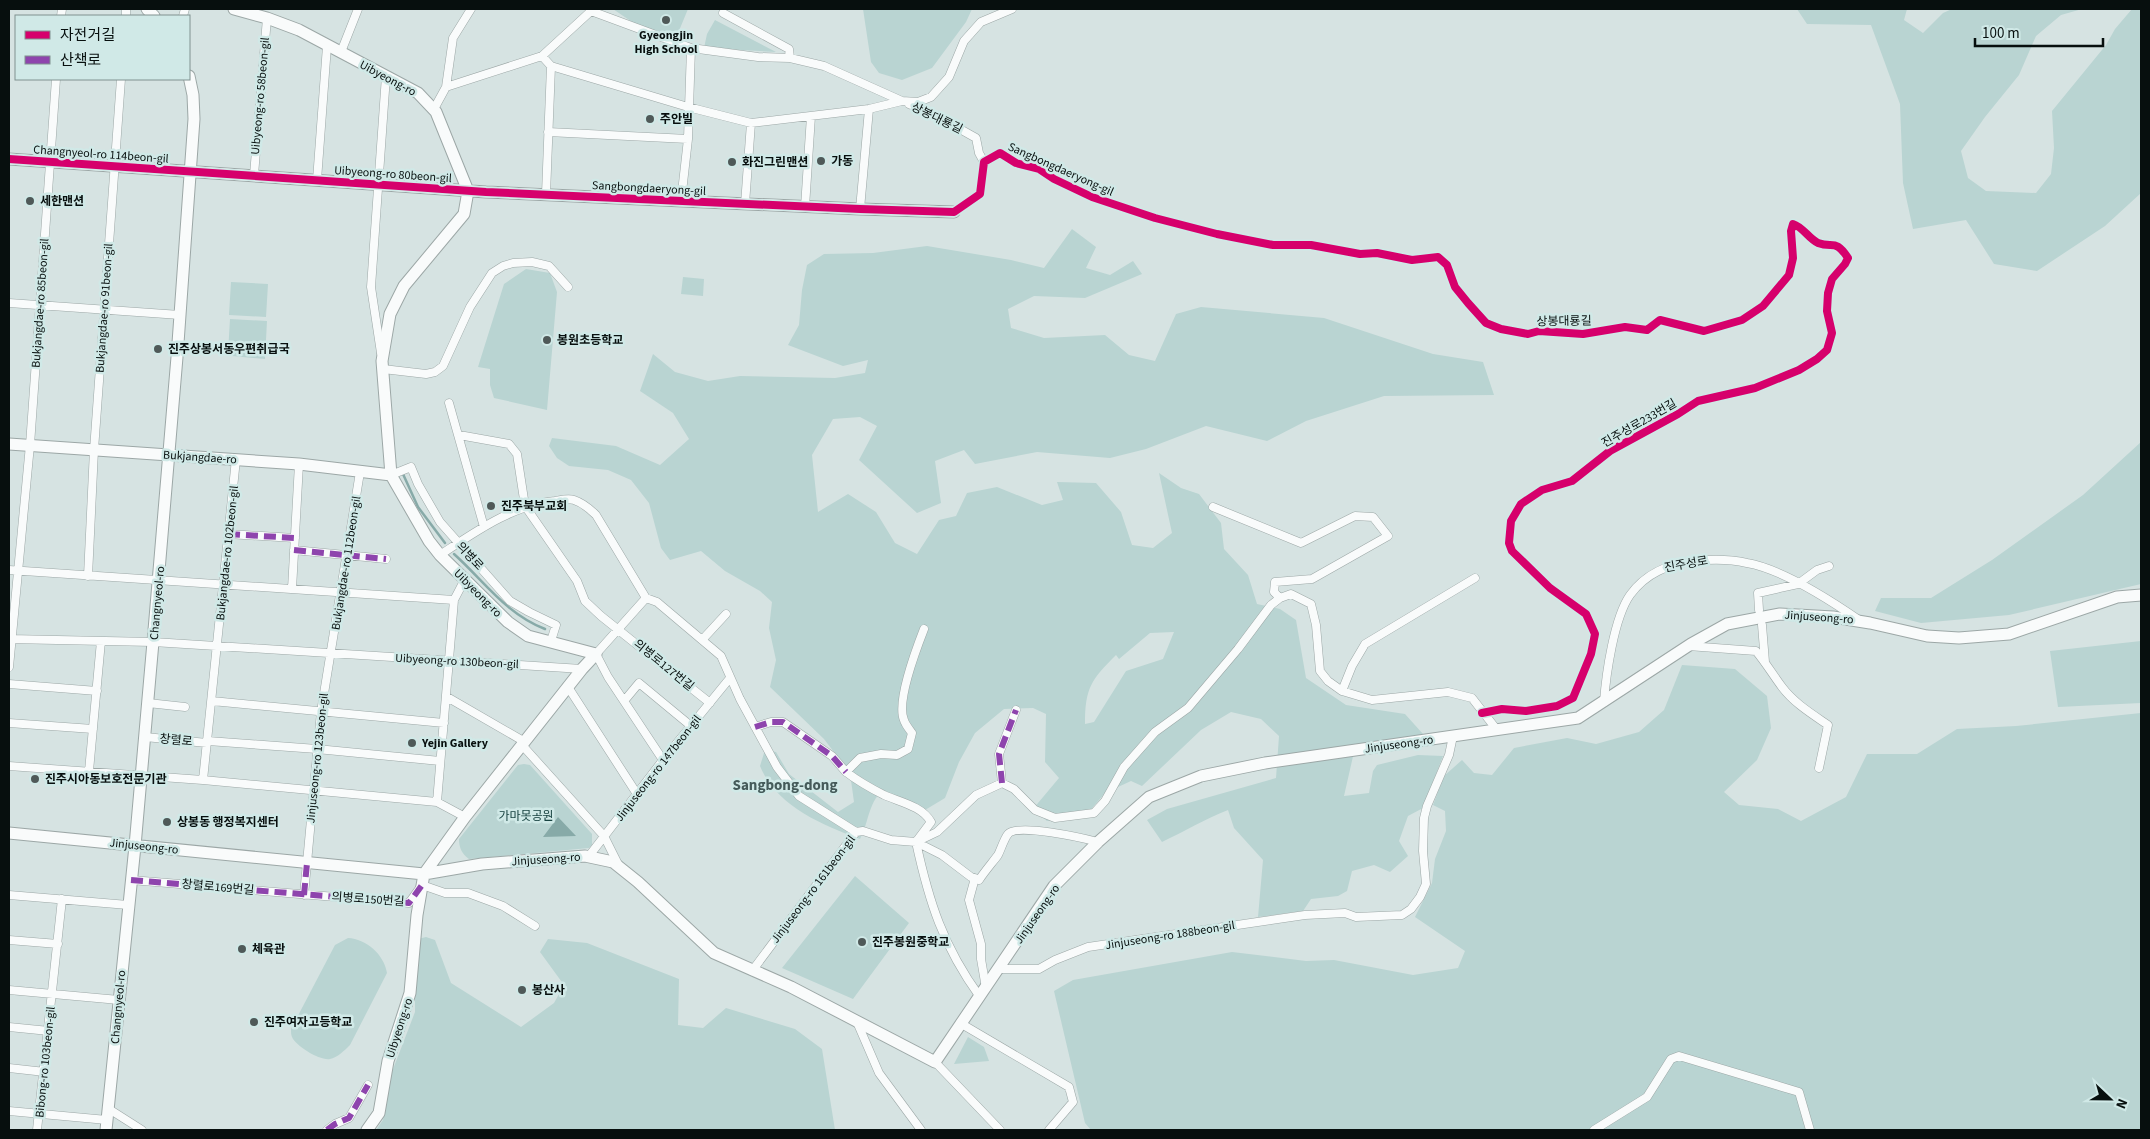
<svg xmlns="http://www.w3.org/2000/svg" width="2150" height="1139" font-family="'Source Sans 3','Noto Sans KR',sans-serif">
<rect width="100%" height="100%" fill="#d6e3e2"/>
<!-- green -->
<path fill="#b9d4d2" fill-rule="evenodd" d="M613 9H688L676 38 635 24Z
M863 9H972L966 22 932 68 902 80 879 73 871 62Z
M1797 9H1907L1904 20 1923 33 1943 13 1952 9H2082L2061 15 2036 36 2019 75 1985 117 1961 151 1968 178 1986 191 2036 193 2051 174 2054 148 2052 111 2106 45 2115 29 2132 9H2141V193L2105 226 2037 271 1994 264 1966 220 1913 229 1903 183 1900 104 1871 25 1807 24Z
M715 20 776 52 704 48 707 34Z
M1072 229 1096 247 1086 268 1110 275 1133 261 1142 274 1085 298 1034 296 1008 309 1011 328 1044 338 1105 335 1129 355 1155 361 1176 314 1201 307 1324 318 1433 354 1483 362 1494 395 1384 396 1306 421 1267 441 1206 426 1146 449 1110 458 1037 452 975 464 964 450 935 461 941 503 917 513 859 460 877 426 860 417 833 419 812 455 818 512 848 494 876 512 895 543 917 554 939 520 956 516 967 493 997 487 1042 505 1063 500 1057 482 1096 483 1121 512 1132 545 1153 548 1172 533 1159 473 1181 488 1199 494 1221 523 1224 549 1248 575 1257 604 1280 609 1296 620 1306 678 1346 705 1405 714 1423 734 1354 752 1344 796 1369 793 1373 771 1377 765 1418 755 1443 756 1423 808 1408 816 1399 841 1408 856 1390 872 1374 865 1352 871 1347 891 1338 896 1311 899 1303 911 1258 917 1263 860 1234 828 1228 810C1205 819 1185 831 1162 842L1147 820 1167 809 1276 778 1279 736 1261 719 1231 712 1201 730 1142 786 1131 781 1105 793 1087 814 1047 821 1033 809 1059 778 1045 762 1046 714 1033 708 1004 709 975 733 959 762 945 798 920 813 882 791C868 804 869 822 860 839 822 825 776 806 760 766L765 750 776 752 789 774 838 812 854 802 850 773 824 739 770 687 776 660 769 628 772 602 760 591 725 571 701 551 670 560 661 548 649 503 631 480 608 470 569 466 557 458 549 446 552 438 616 446 660 465 689 439 673 413 640 391 653 354 675 372 708 381 740 376 835 378 865 373 868 360 843 366 788 345 799 325 802 290 807 265 824 254 873 253 927 246 1011 260 1044 268ZM1174 632 1163 659 1126 671 1094 722 1085 724C1085 688 1091 680 1116 655L1119 659 1150 633Z
M526 269 550 273 557 292 547 410 494 398 490 385V369L478 367 504 284Z
M683 277 704 279 703 296 681 294Z
M231 282 268 284 266 317 229 315Z
M230 319 267 321 265 359 232 356 228 353Z
M2141 442V584L2009 615 1921 623 1875 611 1881 598H1931L1992 560 2083 495Z
M2141 641V703L2058 707 2050 651Z
M1682 665 1735 669 1767 696 1771 728 1757 760 1724 792 1739 805 1778 809 1801 821 1846 797 1867 754H1917L1957 729 2016 726 2141 713V1130H1091L1085 1123 1054 991 1073 980 1232 952 1306 961 1334 960 1413 975 1458 968 1465 951 1415 917 1432 883 1435 859 1446 831 1445 811 1433 805 1444 776 1462 760 1474 773 1492 775 1514 748 1567 738 1596 744 1639 732 1664 710Z
M524 764 530 765 592 834V845L589 848 469 859C462 854 459 848 459 839L518 765Z
M855 876 909 923 853 999 782 968Z
M426 937 435 940 451 983 521 1027 554 1003 564 985 540 952 548 939 587 943 679 979 678 1025 703 1028 726 1008 795 1029 822 1049 835 1130H376L383 1120 390 1077 415 1012V975L410 941Z
M348 938C366 939 384 954 387 973L350 1045C345 1050 337 1058 330 1059 320 1061 296 1046 292 1037 291 1035 291 1032 291 1029L335 945Z
M968 1037 984 1047 989 1061 954 1064Z"/>
<!-- water -->
<path fill="#87aaa8" d="M558 817 576 836 543 837Z"/>
<g fill="none" stroke-linecap="round" stroke-linejoin="round">
<!-- stream -->
<path stroke="#87aaa8" stroke-width="2.5" d="M403 474 418 507 445 543
M454 554C484 581 506 614 545 629"/>
<!-- street casing -->
<g stroke="#9ca7a6" stroke-width="9">
<path id="street" d="M723 13 789 49 790 58
M61 16 62 9
M126 16V9
M183 16 185 9
M341 52 358 9
M542 56 551 66 688 107 751 123 869 109 902 101
M446 87 453 38 471 9
M909 104 935 115 976 138 979 153 984 162
M434 109 446 87 542 56 591 11 691 48 758 57 790 58 824 66 902 101 918 102 931 97 949 77 964 41 981 22 1012 9
M548 132 688 139
M254 175 267 18
M317 180 327 46
M546 194 551 66
M681 201 688 139 691 48
M745 204 751 123
M805 207 811 116
M860 209 869 109
M954 212 980 194 984 162 1000 153 1016 163 1039 169 1054 179 1092 197 1155 218 1217 234 1273 245H1311L1360 254 1377 253 1412 260 1438 257 1447 265 1455 287 1468 303 1486 323 1501 329 1528 334 1539 331 1583 334 1625 327 1647 330 1660 320 1704 331 1742 320 1763 306 1789 275 1793 258 1791 231 1793 224C1803 227 1808 238 1818 243 1833 249 1835 238 1848 258L1845 264 1832 279 1828 293 1827 311 1832 333 1827 350 1817 359 1799 370 1755 388 1698 401 1678 414 1610 451 1572 481 1542 490 1521 504 1511 521 1509 543 1512 551 1550 588 1586 614 1595 634 1591 654 1573 698 1557 706 1526 711 1502 709 1482 713
M9 303 180 315
M381 353 371 287 386 76
M383 369 426 374 435 372 443 366 470 307 492 273 503 266 513 263 532 262 549 266 568 287
M449 403 484 527
M459 435 509 444 517 454 525 506 577 581 585 601 601 616 710 703
M391 475 411 467 418 484 440 522 510 601 529 612 556 625 551 641
M1213 507 1301 543 1355 516 1373 517 1388 536 1312 579 1275 582 1274 592 1280 598
M228 534 295 538
M294 550 386 559
M440 555C475 532 512 505 555 501 561 500 568 498 574 500 583 503 589 508 596 515L646 598
M9 570 454 600 465 579
M88 576 94 450 121 79
M292 589 299 464
M1759 610 1758 593 1798 584 1817 570 1829 566
M1762 625 1765 662
M924 629C917 647 896 702 904 720 905 724 909 729 912 733L908 749 897 755 881 754 860 758 846 772C858 781 870 788 884 795 900 802 922 806 931 822L916 842C929 902 943 946 980 997
M9 639 153 642 582 669
M702 640 726 614
M1688 646 1756 651C1766 663 1773 675 1782 687 1794 703 1812 714 1828 725L1819 768
M9 667 30 445 56 79
M9 684 97 691
M568 687 637 794
M1342 691 1352 666 1365 644 1475 578
M447 697 525 742
M212 701 444 723
M624 701 639 683 691 726
M1604 702C1606 674 1614 618 1630 595 1646 573 1668 564 1695 561 1713 559 1729 559 1747 563 1782 569 1830 600 1859 620
M148 703 185 707
M9 723 93 729
M755 727 771 722H783L832 756 846 772
M145 737 207 743
M208 741 317 749 440 761
M522 745 604 836 619 866
M663 760 608 677 596 654 646 598 657 602 721 656 740 699 777 767 799 796 856 832
M9 766 203 780 437 802 465 817
M89 771 101 641
M203 780 236 459
M1002 783 999 754 1016 710
M437 802 454 600
M916 842 937 832 976 795 1002 783 1014 789 1035 810 1055 818 1094 813 1105 801 1124 767 1155 732 1188 708 1238 649 1271 605 1280 598 1291 594 1311 604 1316 625 1320 671 1328 681 1342 691 1372 700 1448 692 1472 698 1497 730
M586 856H589L663 760 730 678
M975 878 969 900 981 944V959L986 988
M131 880 409 903 422 885 445 893H468L503 906 535 926
M9 895 128 905
M304 895 321 712 360 472
M9 940 58 944
M999 969H1039L1055 960 1088 947 1305 915 1345 913 1356 917 1402 915 1411 909 1420 897 1426 884 1423 851 1424 818 1427 806 1449 755 1453 736
M752 971 856 832 863 831 891 840 916 842 942 855 971 877 979 880C985 871 992 863 998 855 1001 849 1004 839 1008 834 1017 823 1083 838 1098 842
M9 990 119 1000
M857 1022 879 1073 921 1130
M960 1023 1069 1087 1073 1102 1049 1130
M9 1027 49 1031
M935 1062 1000 1130
M9 1068 45 1072
M109 1109 142 1130
M9 1111 107 1120
M37 1130 62 899
M327 1130 335 1124 349 1118 368 1085
M1594 1130 1647 1097 1671 1059 1679 1056 1799 1092 1810 1130"/>
</g>
<!-- secondary casing -->
<g stroke="#9ca7a6" stroke-width="13">
<path id="secondary" d="M147 9 154 16
M234 9 267 18 299 30 418 93 436 112 468 191 464 214 404 286 390 314 382 361 391 475 429 541 440 555 508 622 528 636 596 654 582 669 465 817 424 874 417 915 410 993 388 1061 379 1113 367 1130
M9 159 486 192 860 209 954 212
M9 444 299 464 391 475
M9 833 424 874 482 864 585 856 613 862 638 882 714 953 791 987 935 1062 1054 886 1098 842 1149 797 1201 776 1265 763 1578 718 1691 644 1727 624 1780 614 1833 617 1870 623 1927 636 1959 638 2009 634 2117 597 2141 595
M106 1130 135 846 153 642 177 357 194 119 193 95 189 76"/>
</g>
<!-- street -->
<use href="#street" stroke="#f9fbfb" stroke-width="8"/>
<!-- secondary -->
<use href="#secondary" stroke="#f9fbfb" stroke-width="11"/>
<!-- quiet -->
<path stroke="#8e44ad" stroke-width="6" stroke-dasharray="12 6" stroke-linecap="butt" d="M228 534 295 538
M294 550 386 559
M755 727 771 722H783L832 756 846 772
M1002 783 999 754 1016 710
M131 880 409 903 422 885
M304 895 307 863
M327 1130 335 1124 349 1118 368 1085"/>
<!-- cycleway casing -->
<g stroke="#d0e9e7" stroke-width="11">
<path id="cycleway" d="M9 159 486 192 860 209 954 212 980 194 984 162 1000 153 1016 163 1039 169 1054 179 1092 197 1155 218 1217 234 1273 245H1311L1360 254 1377 253 1412 260 1438 257 1447 265 1455 287 1468 303 1486 323 1501 329 1528 334 1539 331 1583 334 1625 327 1647 330 1660 320 1704 331 1742 320 1763 306 1789 275 1793 258 1791 231 1793 224C1803 227 1808 238 1818 243 1833 249 1835 238 1848 258L1845 264 1832 279 1828 293 1827 311 1832 333 1827 350 1817 359 1799 370 1755 388 1698 401 1678 414 1610 451 1572 481 1542 490 1521 504 1511 521 1509 543 1512 551 1550 588 1586 614 1595 634 1591 654 1573 698 1557 706 1526 711 1502 709 1482 713"/>
</g>
<!-- cycleway -->
<use href="#cycleway" stroke="#d6006c" stroke-width="8"/>
</g>
<!-- markers -->
<g fill="#4f5958" stroke="#d0e9e7" stroke-width="2">
<circle cx="666" cy="20" r="5"/>
<circle cx="650" cy="119" r="5"/>
<circle cx="821" cy="161" r="5"/>
<circle cx="732" cy="162" r="5"/>
<circle cx="30" cy="201" r="5"/>
<circle cx="547" cy="340" r="5"/>
<circle cx="158" cy="349" r="5"/>
<circle cx="491" cy="506" r="5"/>
<circle cx="412" cy="743" r="5"/>
<circle cx="35" cy="779" r="5"/>
<circle cx="167" cy="822" r="5"/>
<circle cx="862" cy="942" r="5"/>
<circle cx="242" cy="949" r="5"/>
<circle cx="522" cy="990" r="5"/>
<circle cx="254" cy="1022" r="5"/>
</g>
<g text-anchor="middle" stroke-width="5" stroke-linejoin="round" paint-order="stroke">
<!-- poi labels -->
<g font-size="12" font-weight="bold" fill="#070f0e" stroke="#d0e9e7" text-anchor="start">
<text x="666" y="39" text-anchor="middle">Gyeongjin<tspan x="666" dy="14">High School</tspan></text>
<text x="660" y="123">주안빌</text>
<text x="831" y="165">가동</text>
<text x="742" y="166">화진그린맨션</text>
<text x="40" y="205">세한맨션</text>
<text x="557" y="344">봉원초등학교</text>
<text x="168" y="353">진주상봉서동우편취급국</text>
<text x="501" y="510">진주북부교회</text>
<text x="422" y="747">Yejin Gallery</text>
<text x="45" y="783">진주시아동보호전문기관</text>
<text x="177" y="826">상봉동 행정복지센터</text>
<text x="872" y="946">진주봉원중학교</text>
<text x="252" y="953">체육관</text>
<text x="532" y="994">봉산사</text>
<text x="264" y="1026">진주여자고등학교</text>
</g>
<!-- street labels -->
<g font-size="12" fill="#070f0e" stroke="#d0e9e7">
<text transform="translate(388 78) rotate(28)" y="4">Uibyeong-ro</text>
<text transform="translate(260 96) rotate(-85)" y="4">Uibyeong-ro 58beon-gil</text>
<text transform="translate(937 118) rotate(26)" y="4">상봉대룡길</text>
<text transform="translate(101 154) rotate(4)" y="4">Changnyeol-ro 114beon-gil</text>
<text transform="translate(1061 169) rotate(24)" y="4">Sangbongdaeryong-gil</text>
<text transform="translate(393 174) rotate(4)" y="4">Uibyeong-ro 80beon-gil</text>
<text transform="translate(649 188) rotate(3)" y="4">Sangbongdaeryong-gil</text>
<text transform="translate(40 303) rotate(-86)" y="4">Bukjangdae-ro 85beon-gil</text>
<text transform="translate(104 308) rotate(-86)" y="4">Bukjangdae-ro 91beon-gil</text>
<text transform="translate(1564 321) rotate(-1)" y="4">상봉대룡길</text>
<text transform="translate(1639 423) rotate(-30)" y="4">진주성로233번길</text>
<text transform="translate(200 457) rotate(4)" y="4">Bukjangdae-ro</text>
<text transform="translate(227 553) rotate(-84)" y="4">Bukjangdae-ro 102beon-gil</text>
<text transform="translate(470 556) rotate(47)" y="4">의병로</text>
<text transform="translate(346 563) rotate(-81)" y="4">Bukjangdae-ro 112beon-gil</text>
<text transform="translate(1686 564) rotate(-10)" y="4">진주성로</text>
<text transform="translate(478 593) rotate(45)" y="4">Uibyeong-ro</text>
<text transform="translate(157 603) rotate(-85)" y="4">Changnyeol-ro</text>
<text transform="translate(1819 617) rotate(4)" y="4">Jinjuseong-ro</text>
<text transform="translate(457 661) rotate(3)" y="4">Uibyeong-ro 130beon-gil</text>
<text transform="translate(664 665) rotate(39)" y="4">의병로127번길</text>
<text transform="translate(176 740) rotate(5)" y="4">창렬로</text>
<text transform="translate(1399 744) rotate(-8)" y="4">Jinjuseong-ro</text>
<text transform="translate(317 758) rotate(-84)" y="4">Jinjuseong-ro 123beon-gil</text>
<text transform="translate(658 768) rotate(-52)" y="4">Jinjuseong-ro 147beon-gil</text>
<text transform="translate(144 846) rotate(6)" y="4">Jinjuseong-ro</text>
<text transform="translate(546 859) rotate(-4)" y="4">Jinjuseong-ro</text>
<text transform="translate(218 887) rotate(5)" y="4">창렬로169번길</text>
<text transform="translate(813 889) rotate(-53)" y="4">Jinjuseong-ro 161beon-gil</text>
<text transform="translate(368 899) rotate(4)" y="4">의병로150번길</text>
<text transform="translate(1037 914) rotate(-55)" y="4">Jinjuseong-ro</text>
<text transform="translate(1170 935) rotate(-9)" y="4">Jinjuseong-ro 188beon-gil</text>
<text transform="translate(118 1007) rotate(-85)" y="4">Changnyeol-ro</text>
<text transform="translate(399 1028) rotate(-72)" y="4">Uibyeong-ro</text>
<text transform="translate(45 1062) rotate(-84)" y="4">Bibong-ro 103beon-gil</text>
</g>
<!-- park labels -->
<g font-size="12" fill="#174240" stroke="#d0e9e7">
<text x="526" y="820">가마못공원</text>
</g>
<!-- quarter labels -->
<g font-size="15" font-weight="bold" fill="#455b5a" stroke="#d0e9e7">
<text x="785" y="790">Sangbong-dong</text>
</g>
</g>
<!-- border -->
<rect width="2150" height="1139" fill="none" stroke="#070f0e" stroke-width="20"/>
<!-- legend -->
<rect x="15" y="15" width="175" height="65" fill="#d0e9e7" stroke="#809290"/>
<rect x="25" y="31" width="25" height="8" fill="#d6006c" stroke="#809290"/>
<text x="60" y="40" font-size="15" fill="#070f0e">자전거길</text>
<rect x="25" y="56" width="25" height="8" fill="#8e44ad" stroke="#809290"/>
<text x="60" y="65" font-size="15" fill="#070f0e">산책로</text>
<!-- north arrow -->
<g transform="translate(2110 1099) rotate(112)" stroke="#d0e9e7" stroke-width="4" paint-order="stroke">
<path d="M0-4L9 19L0 12L-9 19Z" fill="#070f0e"/>
<text y="-8" font-size="14" font-weight="bold" text-anchor="middle" fill="#070f0e">N</text>
</g>
<!-- scale -->
<path d="M1975 38v8h128v-8" fill="none" stroke="#070f0e" stroke-width="2.5"/>
<text x="1982" y="38" font-size="15" fill="#070f0e" stroke="#d0e9e7" stroke-width="4" paint-order="stroke">100 m</text>
</svg>
